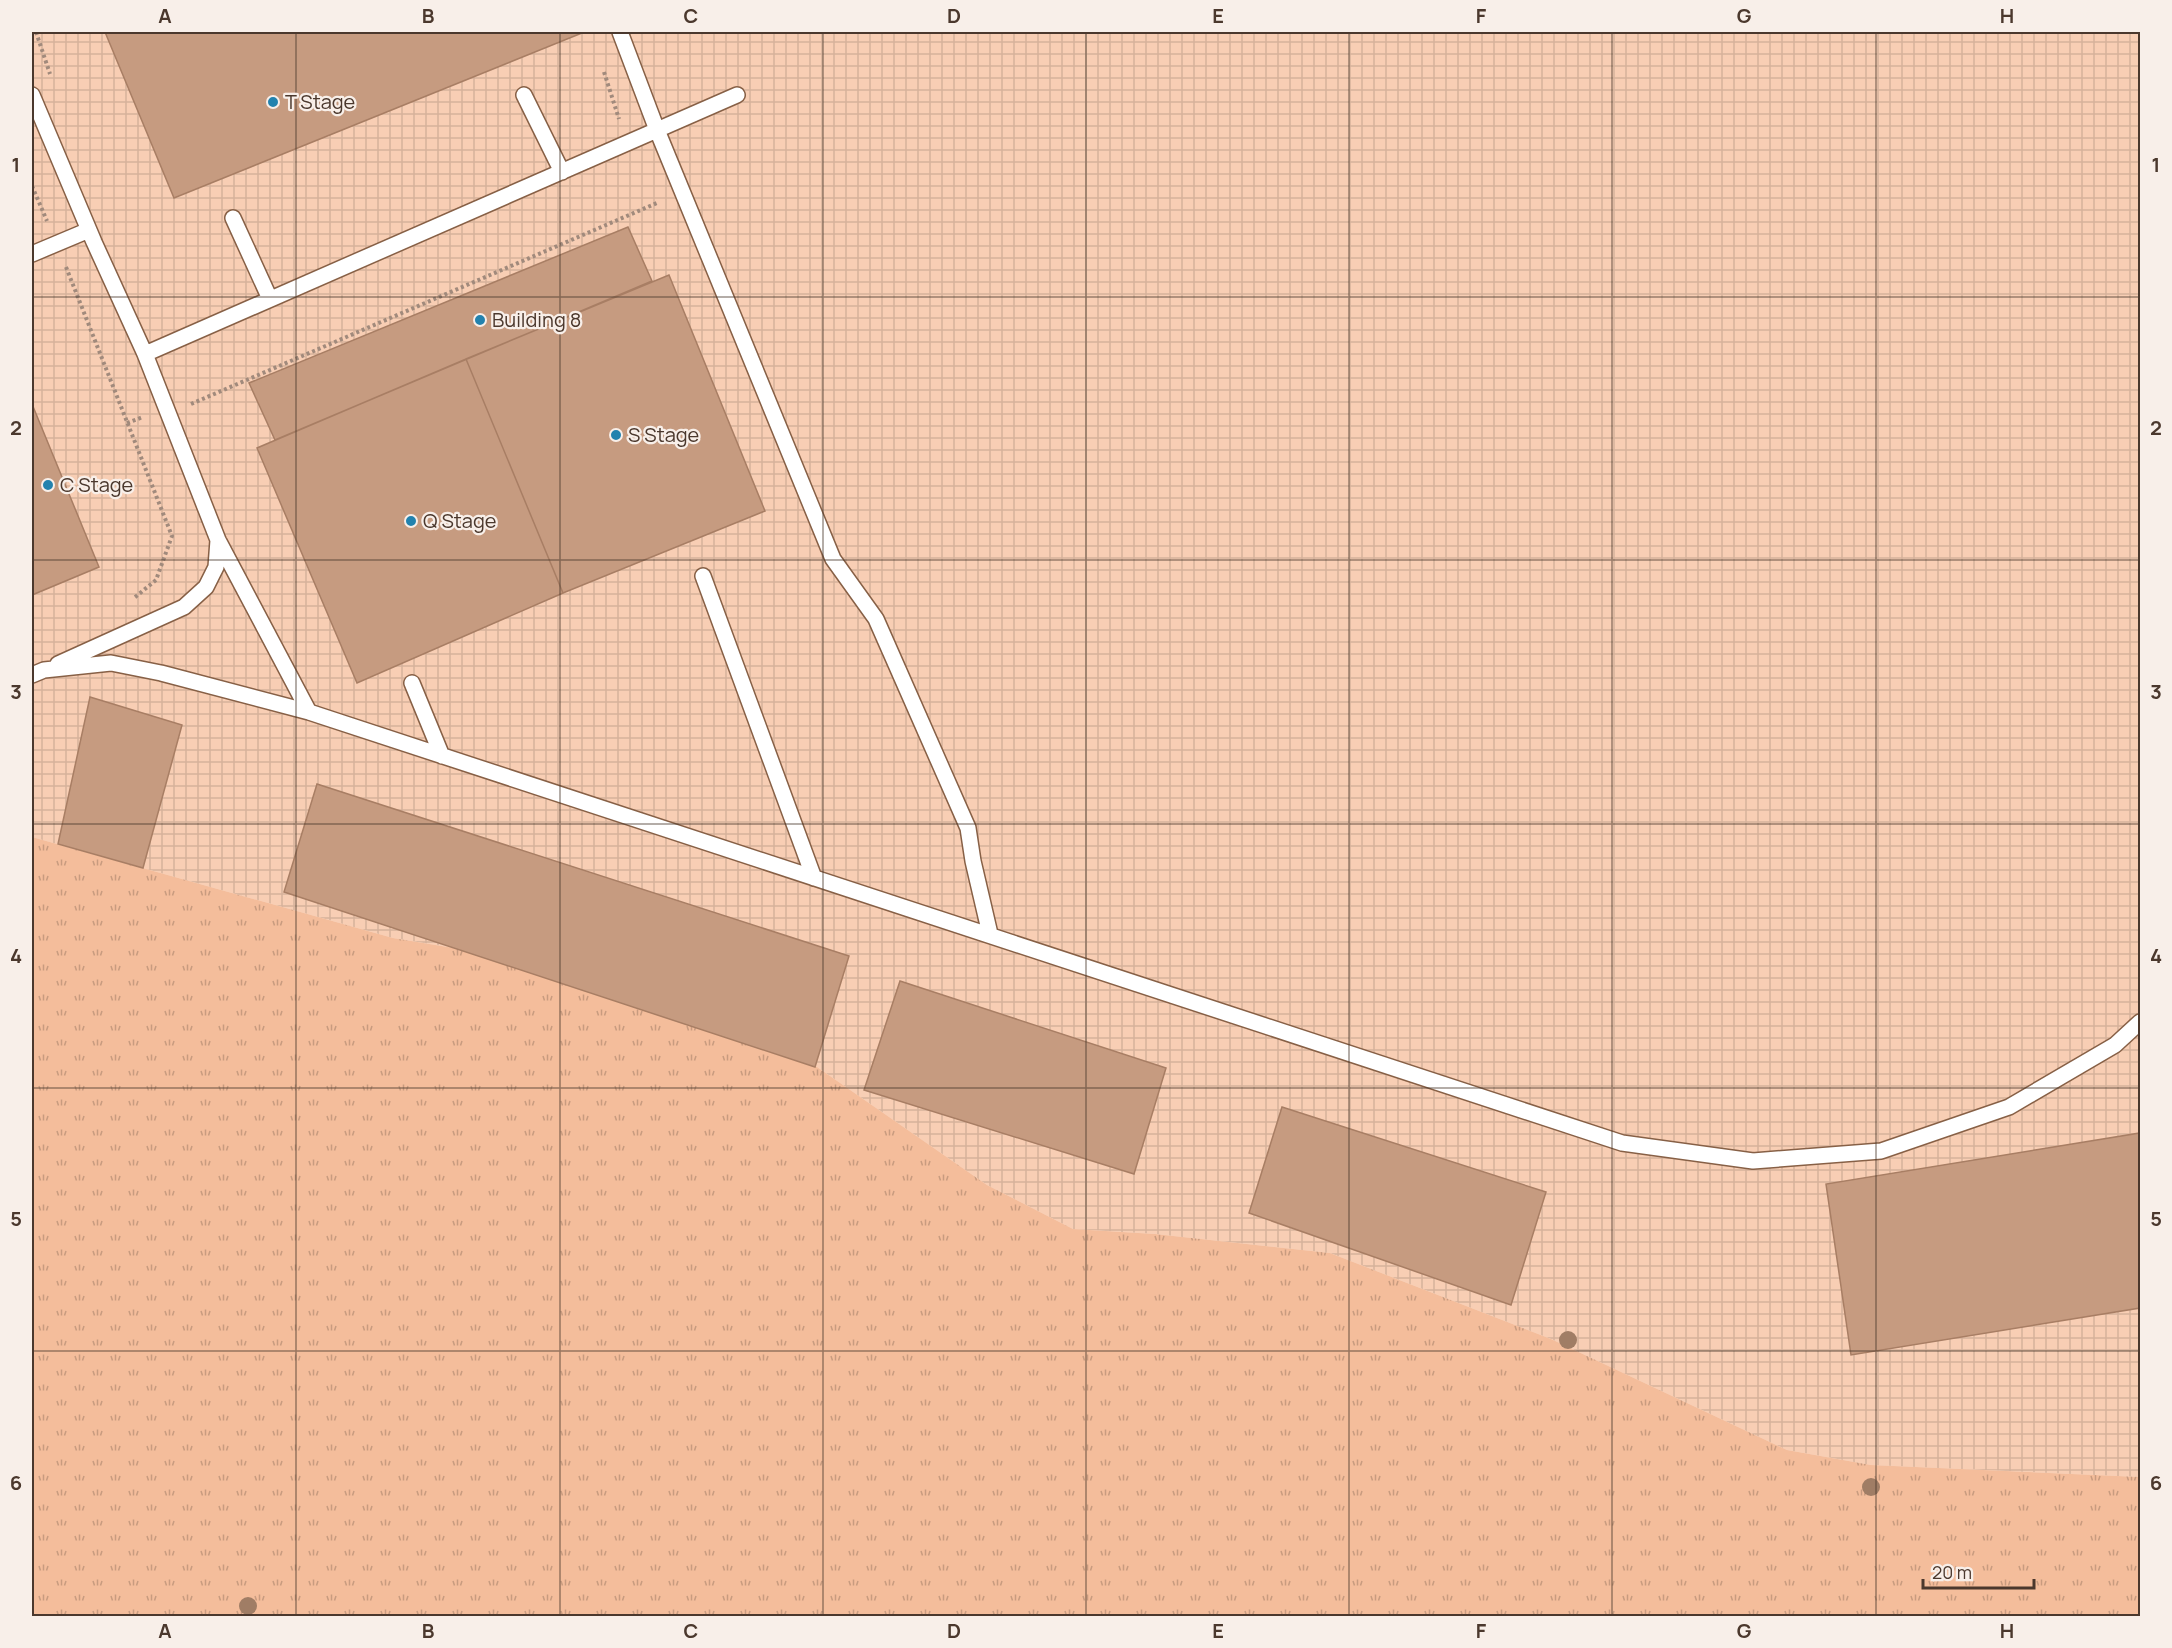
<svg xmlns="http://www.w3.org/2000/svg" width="2172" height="1648" font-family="Manrope,sans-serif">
<defs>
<pattern id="industrial-grid" width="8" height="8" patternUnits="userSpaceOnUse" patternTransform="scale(1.5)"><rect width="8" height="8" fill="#f8ceb4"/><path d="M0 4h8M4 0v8" fill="none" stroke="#d6b29b"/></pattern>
<pattern id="park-tufts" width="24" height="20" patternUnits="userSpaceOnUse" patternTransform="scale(1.5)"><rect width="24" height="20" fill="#f4bd9b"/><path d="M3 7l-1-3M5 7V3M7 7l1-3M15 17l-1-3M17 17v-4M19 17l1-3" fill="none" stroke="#c89b7f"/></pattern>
</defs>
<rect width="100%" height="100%" fill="#f9ddcc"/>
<!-- industrial -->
<path fill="url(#industrial-grid)" d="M32 32H2140V1477L1871 1465 1787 1450 1551 1339 1330 1253 1155 1234 1073 1229 987 1185 771 1035 563 966 393 938 32 837Z"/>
<!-- park -->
<path fill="url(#park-tufts)" d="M32 837 393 938 563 966 771 1035 987 1185 1073 1229 1155 1234 1330 1253 1551 1339 1787 1450 1871 1465 2140 1477V1616H32Z"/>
<!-- building -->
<path fill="#c69b80" stroke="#a87e64" stroke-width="1.5" d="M105 32H582V33L174 198Z
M628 227 652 281 275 440 249 383Z
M669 275 765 511 563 593 466 359Z
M466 359 563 593 357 683 257 448Z
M32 404 99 567 32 595Z
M90 697 182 725 143 868 58 844Z
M317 784 849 956 815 1067 284 892Z
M900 981 1166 1068 1134 1174 864 1090Z
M1282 1107 1546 1192 1511 1305 1249 1213Z
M2140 1133V1308L1851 1355 1826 1184Z"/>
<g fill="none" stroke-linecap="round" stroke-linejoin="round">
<!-- lane casing -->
<g stroke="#876046" stroke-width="18">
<path id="lane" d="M620 32 657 130 833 559 876 619 968 828 973 861 990 934
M32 95 94 242 145 354 218 540 309 712 1622 1143 1753 1161 1881 1151 2009 1107 2115 1045 2140 1022
M524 95 562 172
M233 218 270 299
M32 254 89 230
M145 354 737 95
M703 576 814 878
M58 664 184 607 206 587 216 567 218 540
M32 675 44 670 111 663 161 673 309 712
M412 683 442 756"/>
</g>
<!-- path -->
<path stroke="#a18a7c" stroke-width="4" stroke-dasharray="3 3" stroke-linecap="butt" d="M36 32 50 74
M604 72 619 119
M32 186 47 221
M66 267 172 536 156 580 134 598
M191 404 657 203
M127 423 143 417"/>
<!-- lane -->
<use href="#lane" stroke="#fff" stroke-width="15"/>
</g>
<!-- trees -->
<g fill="#a07d65">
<circle cx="1568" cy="1340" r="9"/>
<circle cx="1871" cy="1487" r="9"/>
<circle cx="248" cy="1606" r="9"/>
</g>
<!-- grid -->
<path fill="none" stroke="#4b382d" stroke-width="1.5" stroke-opacity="0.55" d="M296 32V1616M560 32V1616M823 32V1616M1086 32V1616M1349 32V1616M1612 32V1616M1876 32V1616M32 297H2140M32 560H2140M32 824H2140M32 1088H2140M32 1351H2140"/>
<!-- markers -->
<g fill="#2282ae" stroke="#f8efe9" stroke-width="2">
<circle cx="273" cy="102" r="6"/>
<circle cx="480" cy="320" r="6"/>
<circle cx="616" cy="435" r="6"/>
<circle cx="48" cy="485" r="6"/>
<circle cx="411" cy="521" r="6"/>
</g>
<g text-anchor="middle" stroke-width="4.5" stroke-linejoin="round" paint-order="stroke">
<!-- poi labels -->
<g font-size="20" fill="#4b382d" stroke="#f8efe9" text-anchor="start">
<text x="285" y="109">T Stage</text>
<text x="492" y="327">Building 8</text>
<text x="628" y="442">S Stage</text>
<text x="60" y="492">C Stage</text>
<text x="423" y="528">Q Stage</text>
</g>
</g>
<!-- border -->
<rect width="2172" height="1648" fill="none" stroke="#f8efe9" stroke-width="66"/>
<!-- scale -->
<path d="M1923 1579v9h111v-9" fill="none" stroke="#4b382d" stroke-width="3"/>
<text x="1932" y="1579" font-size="18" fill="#4b382d" stroke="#f8efe9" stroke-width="4.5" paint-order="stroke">20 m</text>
<rect x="33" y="33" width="2106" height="1582" fill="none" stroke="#4b382d" stroke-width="2"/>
<g font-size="20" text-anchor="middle" font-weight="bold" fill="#4b382d">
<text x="165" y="23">A</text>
<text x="428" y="23">B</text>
<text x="691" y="23">C</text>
<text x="954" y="23">D</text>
<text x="1218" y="23">E</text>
<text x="1481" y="23">F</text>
<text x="1744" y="23">G</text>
<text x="2007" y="23">H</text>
<text x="16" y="172">1</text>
<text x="2156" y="172">1</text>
<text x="16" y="435">2</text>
<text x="2156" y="435">2</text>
<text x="16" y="699">3</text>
<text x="2156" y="699">3</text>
<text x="16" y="963">4</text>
<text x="2156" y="963">4</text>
<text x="16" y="1226">5</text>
<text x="2156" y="1226">5</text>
<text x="16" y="1490">6</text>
<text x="2156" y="1490">6</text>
<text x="165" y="1638">A</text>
<text x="428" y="1638">B</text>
<text x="691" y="1638">C</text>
<text x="954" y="1638">D</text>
<text x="1218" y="1638">E</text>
<text x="1481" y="1638">F</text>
<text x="1744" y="1638">G</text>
<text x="2007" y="1638">H</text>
</g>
</svg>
